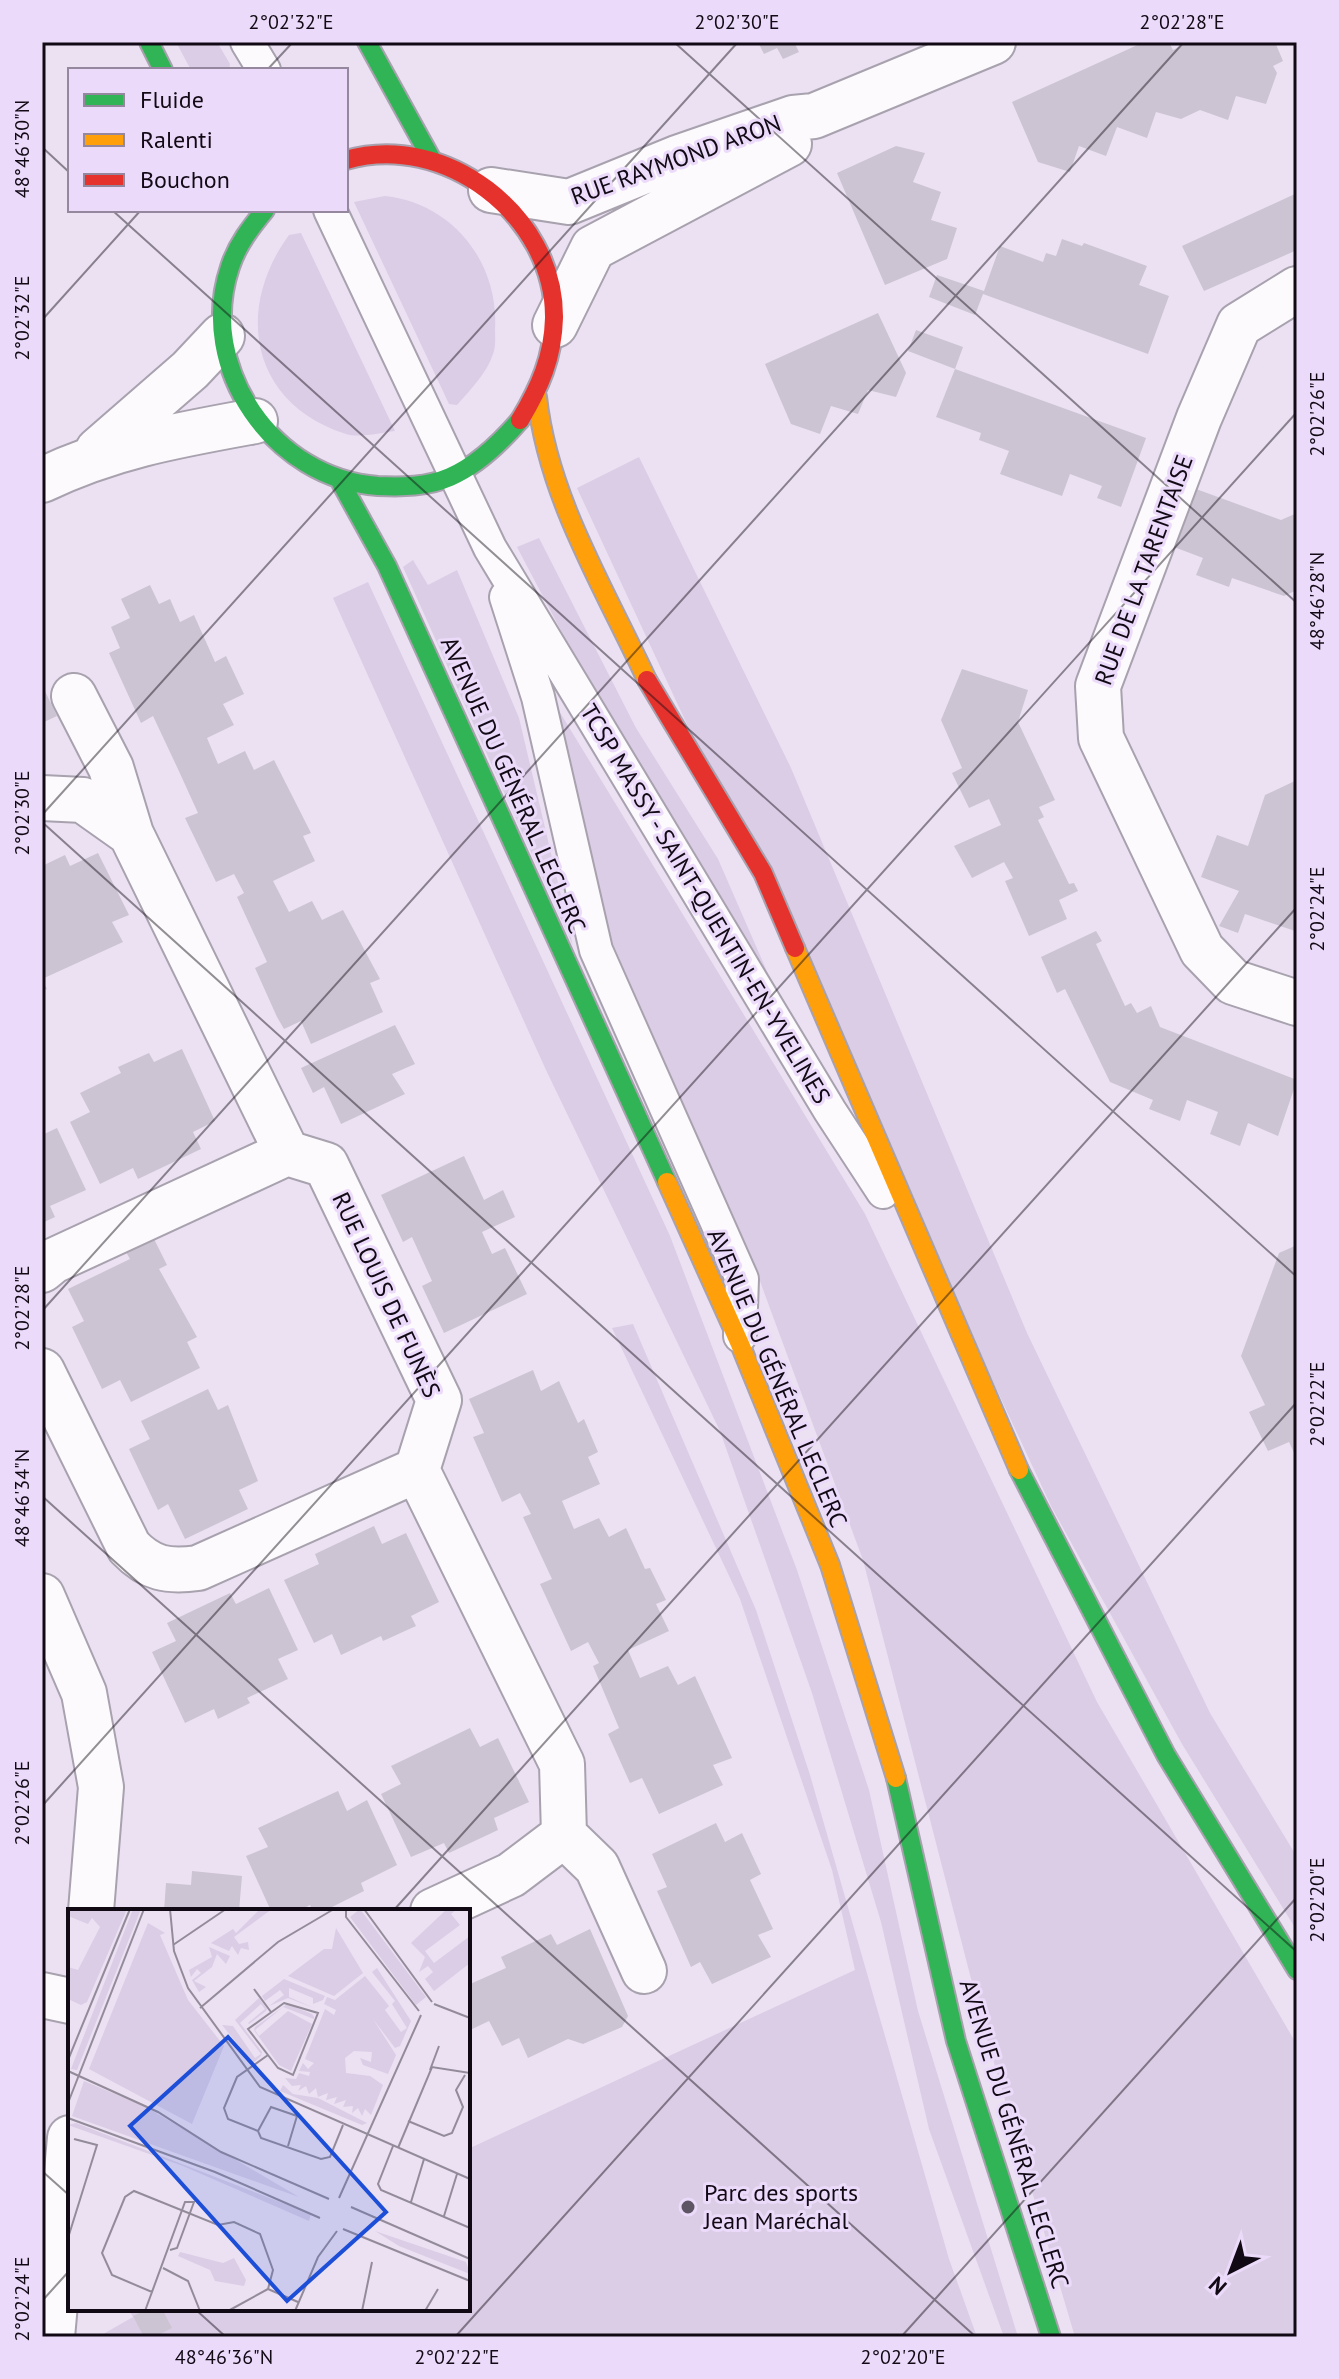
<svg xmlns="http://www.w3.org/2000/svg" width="1339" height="2379" font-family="'PT Sans',sans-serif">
<rect width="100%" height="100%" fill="#ebe1f3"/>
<!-- green -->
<path fill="#dacde5" d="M176 42H217L230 64 229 70H191Z
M385 196C452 203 499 262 495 329 495 337 496 347 493 354 487 373 470 390 457 405L449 404 354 202Z
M301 233 395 431C381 433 359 438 346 434 251 404 234 310 289 235Z
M639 457 791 768 1027 1333 1210 1713 1297 1857V1931L1182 1744 1051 1506 577 488Z
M539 538 636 728 718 859 769 976 762 977 599 703 517 547Z
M413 560 428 585 457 570 519 718 573 946 403 567Z
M368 582 670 1236 797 1570 869 1790 918 2011 1018 2337H1004L929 2129 881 1922 812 1693 720 1431 546 1070 333 598Z
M550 696 865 1214 1097 1702 1297 2045V2337H1075L984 2029 863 1560 754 1265 610 937Z
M633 1324 756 1610 810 1775 949 2259 977 2337H98L133 2317 128 2309H468V2149L855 1970 832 1870 740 1599 612 1328Z"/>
<!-- building -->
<path fill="#ccc4d2" d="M758 42H794L799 52 783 59 777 48 764 54Z
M1144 42H1169L1173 50 1189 42H1275L1283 61 1273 66 1277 73 1266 104 1236 96 1228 120 1200 110 1181 119 1156 112 1147 138 1117 127 1106 156 1079 146 1070 172 1038 162 1012 102Z
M896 146 925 153 913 182 941 192 931 220 957 228 947 259 885 285 837 173Z
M1297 193V250L1204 291 1182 246Z
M1062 239 1082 246 1084 243 1147 266 1139 285 1169 296 1148 354 983 294 975 315 929 297 937 275 984 291 1000 246 1043 262 1046 253 1056 256Z
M878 313 906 373 896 397 868 390 858 414 831 406 820 434 791 424 765 364Z
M916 330 963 347 955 369 908 351Z
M955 369 1146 438 1121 507 1097 498 1102 486 1070 474 1062 496 1000 474 1009 451 979 440 981 433 936 417Z
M1196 489 1281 520 1297 513V590L1284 596 1232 578 1229 587 1196 575 1203 558 1174 547Z
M150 585 159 604 170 599 180 622 194 615 215 662 226 656 244 694 223 704 234 725 207 738 218 764 245 751 254 770 274 760 311 833 303 836 315 861 273 881 289 912 312 901 322 920 343 910 380 979 370 983 383 1012 311 1044 301 1021 284 1029 277 1017 255 968 267 962 237 897 244 893 234 874 216 882 185 818 198 813 177 767 153 716 141 723 109 653 120 648 111 627 130 618 121 599Z
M962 669 1028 690 1018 722 1055 800 1039 807 1044 817 1038 820 1069 884 1074 883 1078 891 1059 900 1067 919 1029 936 1005 881 1013 878 1004 862 972 878 954 846 1001 825 989 799 969 808 952 773 962 768 941 720Z
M42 685 57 716 42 723Z
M1297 780 1295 931 1245 914 1238 933 1219 926 1239 891 1201 877 1217 835 1248 846 1265 795Z
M98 853 129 915 112 922 123 942 42 979 47 989 42 991V866L65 855 70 866Z
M1096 931 1102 941 1096 944 1125 1006 1131 1003 1137 1013 1151 1006 1160 1027 1297 1080 1278 1136 1248 1123 1240 1146 1210 1134 1218 1112 1187 1100 1180 1121 1149 1109 1153 1100 1110 1082 1065 989 1057 993 1041 957Z
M395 1025 415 1064 392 1074 405 1094 341 1124 324 1087 313 1093 301 1068Z
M182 1049 215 1121 193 1132 201 1149 138 1179 133 1168 100 1184 70 1122 90 1112 80 1093 121 1073 118 1067 149 1053 154 1062Z
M57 1128 86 1190 50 1206 55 1217 42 1223V1135Z
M464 1156 484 1200 503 1190 515 1217 482 1232 492 1254 505 1248 527 1294 444 1333 422 1286 432 1281 412 1237 403 1242 381 1195Z
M154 1239 167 1265 159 1269 197 1337 187 1342 200 1368 131 1402 120 1380 102 1389 72 1327 84 1321 68 1289 130 1259 126 1252Z
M1297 1245V1459L1289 1442 1268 1451 1249 1412 1265 1405 1241 1356 1279 1253Z
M533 1370 541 1391 559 1381 578 1423 584 1419 598 1452 588 1457 600 1484 562 1501 574 1529 599 1518 609 1537 626 1528 645 1569 650 1568 666 1600 656 1604 669 1631 628 1650 640 1678 668 1666 678 1685 695 1676 732 1758 713 1765 723 1785 659 1814 642 1778 630 1783 608 1734 619 1728 593 1666 599 1663 588 1642 571 1651 540 1584 552 1579 523 1517 531 1514 520 1493 502 1502 473 1437 484 1433 469 1399Z
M208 1389 218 1410 228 1405 258 1481 239 1490 248 1509 185 1539 168 1504 158 1510 129 1449 150 1439 141 1421Z
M374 1526 382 1544 406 1533 439 1602 411 1616 416 1626 383 1641 381 1636 341 1655 332 1634 314 1643 284 1580 319 1564 315 1554Z
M269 1588 298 1650 278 1659 288 1679 247 1698 250 1703 218 1719 214 1709 185 1723 152 1652 176 1641 167 1623 230 1593 236 1604Z
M470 1728 480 1747 498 1738 529 1802 494 1818 498 1830 449 1853 444 1843 411 1857 381 1794 401 1784 391 1766Z
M338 1791 347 1811 367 1800 397 1865 361 1883 364 1891 324 1911H313L310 1905 298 1911H271L246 1856 268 1847 258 1828Z
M716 1823 725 1842 742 1833 761 1874 750 1880 773 1929 758 1935 771 1957 712 1984 700 1962 691 1967 657 1891 667 1887 652 1854Z
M192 1871 242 1876 239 1911H164L166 1883 191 1885Z
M590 1929 628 2016 622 2027 583 2044 568 2039 528 2058 519 2038 502 2046 489 2021 468 2031V1985L506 1968 501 1957 551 1934 557 1945Z
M147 2309H162L172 2328 154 2337H144L133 2316Z"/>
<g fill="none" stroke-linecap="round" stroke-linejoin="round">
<!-- lane casing -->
<g stroke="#a8a1ae" stroke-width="36">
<path id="lane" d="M247 42 264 70
M330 210 490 548 830 1111 883 1192
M506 597 538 697 596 950 742 1279 740 1336"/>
</g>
<!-- street casing -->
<g stroke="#a8a1ae" stroke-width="48">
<path id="street" d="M491 190 569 202 677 158 793 118 814 116 993 42
M1297 289 1239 325 1199 418 1098 686 1101 738 1202 950 1233 982 1297 1003
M555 325 593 248 789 144
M98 450 190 370 222 336
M42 480C113 446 178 435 255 421
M74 696 111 768 131 834
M42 798 83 800 131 834 287 1153 326 1165 439 1400 417 1470 562 1764 564 1835 511 1875 433 1911
M42 1270 53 1261 287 1153
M42 1371 129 1547C150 1569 167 1572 198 1568L417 1470
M42 1596 84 1693 101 1787 91 1911
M564 1835 597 1867 644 1971
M42 1995 70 2001
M52 2337 70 2138"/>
</g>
<!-- fast casing -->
<g stroke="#a8a1ae" stroke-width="22">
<path id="fast" d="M149 42 163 70
M367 42 432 160
M265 210C251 227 237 245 230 267 196 368 274 479 378 486 402 487 427 487 450 477 478 465 501 442 520 420
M340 481 387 566 667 1182
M1019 1470 1166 1755 1297 1970
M896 1778 956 2041 1051 2337"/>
</g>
<!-- slow casing -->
<g stroke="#a8a1ae" stroke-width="22">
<path id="slow" d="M537 397C548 498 605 589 647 680
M795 948 1019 1470
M667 1182 740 1344 830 1565 896 1778"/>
</g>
<!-- jam casing -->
<g stroke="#a8a1ae" stroke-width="22">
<path id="jam" d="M346 160C444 131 555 215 554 318 553 357 540 387 520 420
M647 680 763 873 795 948"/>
</g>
<!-- lane -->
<use href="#lane" stroke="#fcfafd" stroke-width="32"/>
<!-- street -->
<use href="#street" stroke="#fcfafd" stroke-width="44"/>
<!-- fast -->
<use href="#fast" stroke="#30b455" stroke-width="18"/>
<!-- slow -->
<use href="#slow" stroke="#ff9f0a" stroke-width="18"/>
<!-- jam -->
<use href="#jam" stroke="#e5322d" stroke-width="18"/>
</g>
<!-- ticks -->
<path fill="none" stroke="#110a15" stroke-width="2" stroke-opacity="0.45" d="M674 42 1297 603M267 70 293 42M42 147 70 173M112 210 1297 1277M42 320 141 210M42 815 738 42M42 822 1297 1952M42 1311 1184 42M42 1496 976 2337M42 1806 1297 412M393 1911 1297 907M42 2171 70 2196M42 2301 70 2270M195 2309 226 2337M455 2337 1297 1402M901 2337 1297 1897"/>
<!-- markers -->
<circle fill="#5d5563" stroke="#ecdafa" stroke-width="3" cx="688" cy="2207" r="8"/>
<g text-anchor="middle" stroke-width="6" stroke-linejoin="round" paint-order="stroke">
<!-- street labels -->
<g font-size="24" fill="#110a15" stroke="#ecdafa">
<text transform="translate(676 160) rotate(-20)" y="8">RUE RAYMOND ARON</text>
<text transform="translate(1144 570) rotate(-70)" y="8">RUE DE LA TARENTAISE</text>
<text transform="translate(513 785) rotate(66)" y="8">AVENUE DU GÉNÉRAL LECLERC</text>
<text transform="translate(705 904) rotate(59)" y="8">TCSP MASSY - SAINT-QUENTIN-EN-YVELINES</text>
<text transform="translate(386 1295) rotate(65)" y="8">RUE LOUIS DE FUNÈS</text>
<text transform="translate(777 1378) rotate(67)" y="8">AVENUE DU GÉNÉRAL LECLERC</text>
<text transform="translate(1014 2134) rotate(73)" y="8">AVENUE DU GÉNÉRAL LECLERC</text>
</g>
<!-- poi labels -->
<g font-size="24" fill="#110a15" stroke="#ecdafa" text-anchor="start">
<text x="704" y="2201">Parc des sports<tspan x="704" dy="28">Jean Maréchal</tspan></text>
</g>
</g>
<!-- overview -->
<g transform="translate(68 1909)">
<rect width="402" height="402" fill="#ebe1f3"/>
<path d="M0 0H59L19 93 13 96 0 90V58L10 61 32 18 24 9 20 15 0 7ZM65 0H73L9 161 3 160ZM192 0H204L166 28 171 35 180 33 181 41 173 39 170 46 164 37 161 42 143 34 165 20 168 24ZM292 0 358 88 348 96 282 8ZM379 0H389L383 5 392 16 357 42 366 54 402 27V54L366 82 357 70 365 63 360 57 351 63 357 48 343 34ZM80 14 97 24 92 26 120 91 156 137 124 215 184 247 21 160ZM268 19 295 64 266 87 220 67 256 40H264ZM141 38 162 47 158 55 149 45 144 58 126 72 138 78 131 83 124 71 133 64 129 60 123 68 121 61 144 48ZM309 59 343 112 332 137 327 139 305 110 328 146 320 165 295 156 292 149 303 153 304 143 286 142 277 149 278 164 302 167 315 176 303 206 297 200 294 207 290 199 284 204 285 197 275 198 278 191 266 195 269 188 258 191 260 184 250 188 248 179 241 185 238 177 230 182 233 176 224 177 217 169 228 170 231 164 241 167 242 163 231 162 235 154 240 160 246 154 237 150 257 100 266 106 268 101 256 95 259 88 267 91 297 67 321 97 317 101 333 123 339 119 324 95 327 92 304 63ZM216 70 257 87 255 91 245 95V89L221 79V88L246 99 220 89 201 97 216 86 212 81 197 92 194 87ZM191 89 199 100 198 102 181 115 180 114 197 100 193 95 172 114 194 143 193 147 185 154 154 116 165 117 187 149 193 145 167 111ZM219 95 244 105 246 108V110L215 98 187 121 191 127 220 102 244 115 223 162 211 156 186 121 187 118ZM16 172 78 198 231 288 4 207ZM215 176 225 185 250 189 299 214 294 216 212 182ZM8 214 243 305 241 312 115 257 0 216ZM307 322 398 353 402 365 331 337ZM112 343 155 354 166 349 178 371 176 377 147 372 142 361 110 347Z" fill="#dacde5"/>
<path fill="none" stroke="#948b9a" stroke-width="2" d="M102 0 106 42 120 79 192 178 402 270M278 0V8L351 102M296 0 364 93M105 36 158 0M186 80 203 103M216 94 250 104 225 166 210 159 180 120ZM366 95 402 109M132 99 210 33 266 0M200 146 169 168 156 199 160 210 190 222 193 229 253 250 262 248 275 216M0 151 62 0M362 161 371 137M0 162 90 203 153 243 261 290M0 194 76 0M0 209 147 263 252 309M340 212 376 227 384 224 395 198 388 181 397 166M190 222 203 198 229 207 220 237M325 237 310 275 313 281 402 319M330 239 364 158 402 164M271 289 353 106M343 293 356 250M283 298 402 350M376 307 389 265M275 320 402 372M0 329 29 236 6 230M95 359 120 372 132 402M200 380 230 393M84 383 44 366 34 344 57 288 66 282 150 316 166 313 192 325 205 361 200 380 160 402M77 402 117 293H126L109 339 102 341M227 402 250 348 269 322M294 402 304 353M357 402 370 380"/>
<path fill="#1d4ed8" fill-opacity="0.15" stroke="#1d4ed8" stroke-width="4" d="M160 128 318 303 219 392 62 217Z"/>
<rect width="402" height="402" fill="none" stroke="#110a15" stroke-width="4"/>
</g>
<!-- border -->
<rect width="1339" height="2379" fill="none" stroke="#ecdafa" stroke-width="88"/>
<!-- legend -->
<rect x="68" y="68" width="280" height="144" fill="#ecdafa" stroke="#94879e" stroke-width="2"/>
<rect x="84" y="94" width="40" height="12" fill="#30b455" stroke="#94879e" stroke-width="2"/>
<text x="140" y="108" font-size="24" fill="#110a15">Fluide</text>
<rect x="84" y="134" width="40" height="12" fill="#ff9f0a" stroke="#94879e" stroke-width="2"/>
<text x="140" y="148" font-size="24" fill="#110a15">Ralenti</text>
<rect x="84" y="174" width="40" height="12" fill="#e5322d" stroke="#94879e" stroke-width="2"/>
<text x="140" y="188" font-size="24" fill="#110a15">Bouchon</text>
<!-- north arrow -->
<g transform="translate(1231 2271) rotate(222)" stroke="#ecdafa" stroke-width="6" paint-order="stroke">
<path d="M0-6L14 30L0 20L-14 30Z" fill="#110a15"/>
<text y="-12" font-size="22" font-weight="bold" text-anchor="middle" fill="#110a15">N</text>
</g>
<rect x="44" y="44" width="1251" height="2291" fill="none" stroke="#110a15" stroke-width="3"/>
<g font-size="20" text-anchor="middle" fill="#110a15">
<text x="291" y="29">2°02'32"E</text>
<text x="737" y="29">2°02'30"E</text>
<text x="1182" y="29">2°02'28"E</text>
<text transform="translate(22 149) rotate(-90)" y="7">48°46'30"N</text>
<text transform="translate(22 318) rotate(-90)" y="7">2°02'32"E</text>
<text transform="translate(1317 414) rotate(-90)" y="7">2°02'26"E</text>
<text transform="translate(1317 601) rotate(-90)" y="7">48°46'28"N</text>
<text transform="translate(22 813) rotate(-90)" y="7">2°02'30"E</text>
<text transform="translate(1317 909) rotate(-90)" y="7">2°02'24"E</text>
<text transform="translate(22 1308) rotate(-90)" y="7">2°02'28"E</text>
<text transform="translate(1317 1404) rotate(-90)" y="7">2°02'22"E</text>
<text transform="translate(22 1498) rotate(-90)" y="7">48°46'34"N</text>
<text transform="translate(22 1803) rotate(-90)" y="7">2°02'26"E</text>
<text transform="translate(1317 1900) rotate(-90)" y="7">2°02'20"E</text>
<text transform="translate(22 2299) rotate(-90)" y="7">2°02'24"E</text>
<text x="224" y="2364">48°46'36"N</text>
<text x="457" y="2364">2°02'22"E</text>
<text x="903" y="2364">2°02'20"E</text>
</g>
</svg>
